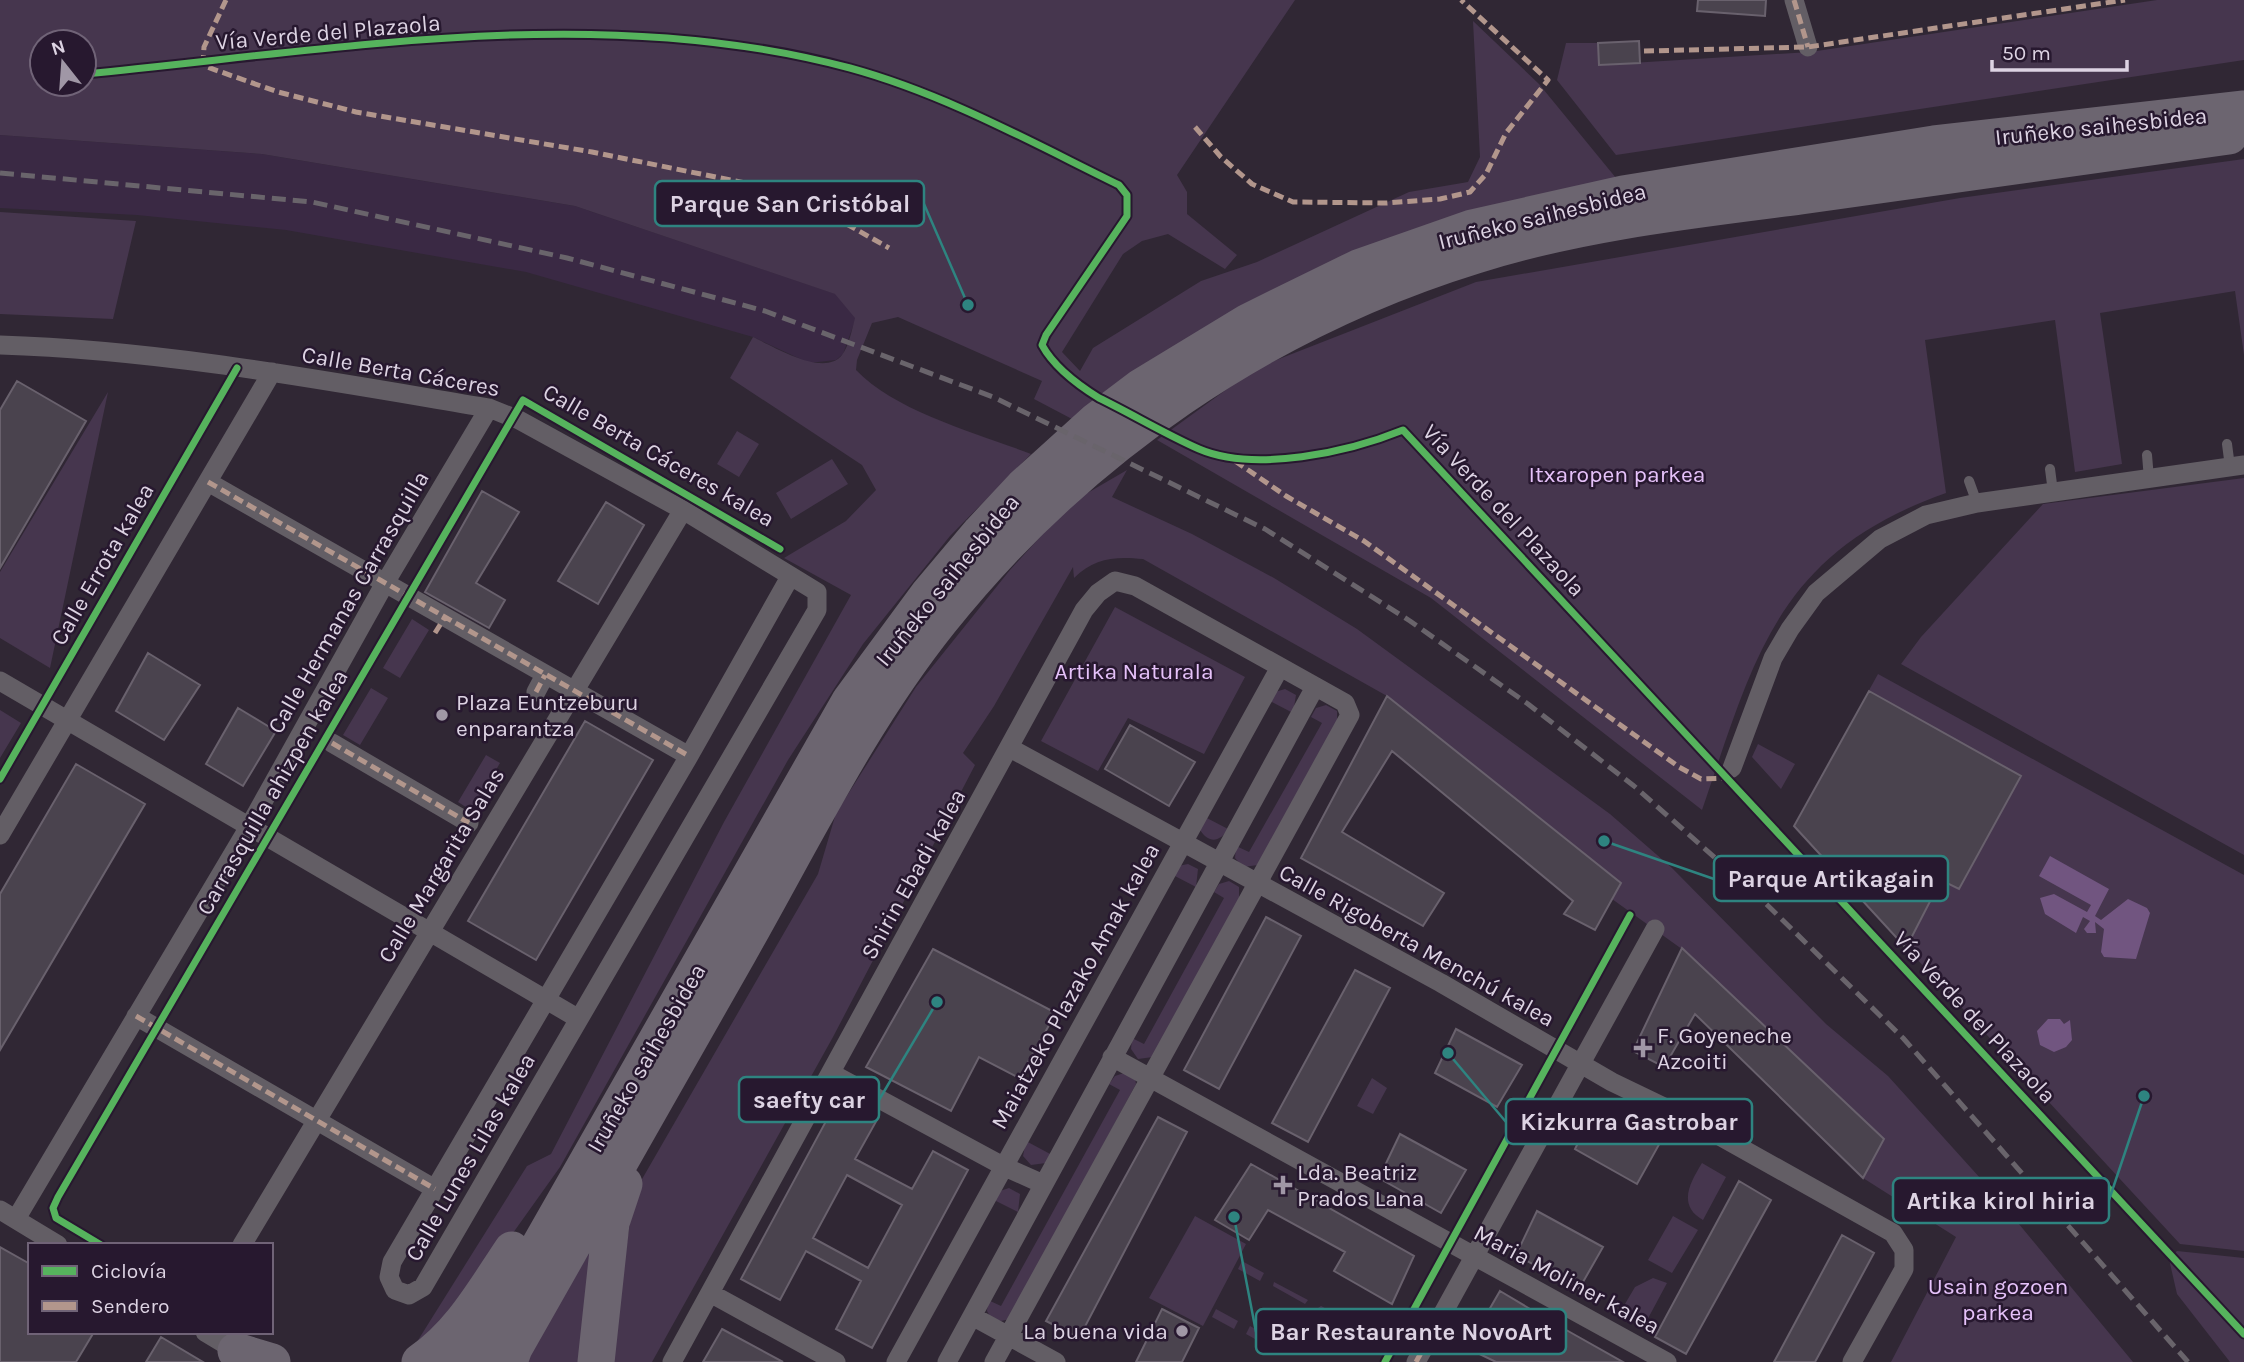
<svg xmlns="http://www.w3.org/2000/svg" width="2244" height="1362" font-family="Karla,sans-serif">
<rect width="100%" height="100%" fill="#302734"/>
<!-- built -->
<path fill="#3a2944" d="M0 135 262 154 575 206 836 294 856 318 843 354 836 360 809 363 753 337 526 272 286 230 137 215 0 208Z"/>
<!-- green -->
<path fill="#46364e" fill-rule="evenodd" d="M0 0H1295L1177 175 1187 192V214L1237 255 1225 269 1168 234 1142 241 1123 254 1062 352 1080 371 1093 348 1201 281 1257 262 1409 192 1468 182 1480 157 1473 21 1539 84 1616 178 1453 218 1072 419 1034 399 1042 381 898 317 872 323 857 360 856 370C896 412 977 433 1031 454L950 536 863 644 788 760 560 1167 436 1341 405 1361 527 1166 551 1154 724 822 851 595 784 558 846 521 876 490 862 465 730 378 753 337C773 346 824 378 842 355 849 346 852 329 855 318L835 294 575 206 262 154 0 135ZM42 42H84V84H42Z
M2157 0H2244V60L1616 155 1557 80 1566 43H1598L1599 65 1810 52Z
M2244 159V355L2235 291 2100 313 2122 464 2075 472 2055 320 1925 340 1946 493C1777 553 1755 656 1702 810L1431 598 1157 440 1256 368 1476 282 1960 198Z
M0 212 136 221 113 319 0 314Z
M108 392 50 668 0 638V572Z
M737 431 759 444 739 477 717 464Z
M832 459 848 484 791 519 776 493Z
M1127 470 1112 497 1192 534 1274 578 1357 629 1610 814 1672 868 1826 1024 1888 1076 1990 1189 2133 1362H1891L1956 1237 1863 1178 1884 1139 1686 952 1612 899 1387 696 1143 559C1115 556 1094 558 1074 578L1073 567 994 706 963 753 975 765 833 1037 652 1362H610L634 1193 818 874 836 813 916 687 1010 570 1072 502Z
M2244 478V855L1901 664 1921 637 2043 504Z
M1115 607 1245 677 1204 754 1128 718 1098 771 1041 741Z
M412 619 429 630 400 678 383 668Z
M1878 674 2244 875V1251L2180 1244 1794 826Z
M371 688 388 698 360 745 343 735Z
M1285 689 1296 695 1293 713 1270 701 1275 692Z
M1326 705 1337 711V725L1258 865 1243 867 1235 858 1236 846 1249 852 1322 723 1311 717 1316 708Z
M0 710 21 723 0 758Z
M1758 744 1795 764 1781 789 1752 757Z
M486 755 500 763 472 811 458 802Z
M1203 816 1228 829C1220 842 1209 844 1200 830Z
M1188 864 1198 869 1196 887 1173 875 1178 866Z
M1229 881 1239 887V901L1153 1057 1138 1059 1131 1049 1132 1038 1144 1044 1224 898 1214 892 1219 884Z
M1124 1073 1135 1078 1136 1084 1010 1319 1001 1321 991 1318 987 1311 988 1300 1001 1306 1120 1090 1109 1084 1115 1076Z
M1372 1078 1387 1088 1373 1114 1357 1106Z
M1026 1141 1052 1155 1046 1163 1031 1165 1023 1156Z
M1702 1163 1726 1177 1703 1220C1677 1205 1690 1183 1702 1163Z
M1009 1188 1020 1194 1018 1212 994 1200 1000 1191Z
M1195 1216 1246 1244 1203 1326 1149 1298Z
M1673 1216 1698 1230 1672 1273 1648 1260Z
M598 1239 585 1362H522Z
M2177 1251 2244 1258V1362H2230L2177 1294 2169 1259Z
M1242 1261 1264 1273 1260 1281 1238 1269Z
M1653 1278 1667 1283 1645 1324 1622 1309 1635 1287Z
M1274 1282 1308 1300 1305 1304 1273 1286Z
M1321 1306 1356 1324 1358 1331 1321 1313 1318 1308Z
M1216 1309 1238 1321 1234 1329 1212 1317Z
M1250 1326 1284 1345 1280 1353 1246 1334Z"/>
<!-- water -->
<path fill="#715580" d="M2050 856 2109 889 2095 916 2101 920 2128 899 2147 908 2150 913 2136 959 2104 957 2101 952 2104 929 2095 922 2096 933H2087L2084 929 2090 921 2083 917 2076 933 2045 914 2040 898 2054 894 2087 912 2091 905 2039 876Z
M2048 1019H2060L2064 1024 2070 1020 2072 1040 2066 1047 2054 1052 2040 1045 2037 1031Z"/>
<!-- building -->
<path fill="#4a434e" stroke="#69616d" stroke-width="2" fill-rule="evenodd" d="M1698 0H1766L1765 16 1697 11Z
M1639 41 1640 63 1599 65 1598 43Z
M17 381 86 421 0 568V410Z
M482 491 519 512 476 583 505 600 489 628 425 592Z
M606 502 644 525 598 604 558 581Z
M148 653 200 685 164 740 116 711Z
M1869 691 2021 776 1959 889 1941 880 1906 948 1794 826Z
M1387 696 1621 883 1595 930 1564 914 1573 901 1392 751 1342 832 1444 893 1423 926 1301 858Z
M238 708 276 731 243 786 206 764Z
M585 721 653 760 536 960 468 921Z
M1130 725 1195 762 1169 806 1105 769Z
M76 764 145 804 0 1050V894Z
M1266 917 1301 936 1219 1089 1184 1070Z
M1682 948 1884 1139 1863 1178 1695 1014 1664 1067 1633 1051Z
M933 949 1056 1013 1019 1078 979 1057 951 1111 866 1067Z
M1355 970 1390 988 1308 1142 1272 1123Z
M1456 1029 1522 1065 1497 1107 1435 1073Z
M839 1097 878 1118 855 1159 912 1189 933 1151 968 1170 872 1348 836 1329 861 1281 806 1251 780 1300 741 1279ZM847 1175 902 1205 868 1268 813 1238Z
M1596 1106 1661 1141 1637 1184 1575 1149Z
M1158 1117 1187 1132 1079 1338 1046 1321Z
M1400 1134 1466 1170 1441 1213 1379 1178Z
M1251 1164 1414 1256 1392 1304 1334 1271 1345 1252 1268 1210 1249 1240 1215 1220Z
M1739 1181 1771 1200 1686 1354 1655 1337Z
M1537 1211 1603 1247 1579 1289 1516 1255Z
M1842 1235 1874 1253 1815 1362H1774Z
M0 1247 30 1264V1332H94L76 1362H0Z
M1500 1291 1552 1322 1623 1362H1496L1467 1348Z
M1162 1309 1199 1328 1182 1362H1136Z
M722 1329 783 1362H703Z
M161 1337 203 1362H146Z"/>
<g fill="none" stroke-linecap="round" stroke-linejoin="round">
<!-- lane -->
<path stroke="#635e65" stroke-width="10" d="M2227 444 2230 467
M2147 455 2149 479
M2050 469 2053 492
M1969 481 1977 503"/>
<!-- street -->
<path stroke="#635e65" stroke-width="19" d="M1794 0 1808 47
M0 345C164 350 327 381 489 408L519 420 683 510 817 592V610L423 1287 409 1295 395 1290 389 1277 392 1262 689 756 790 577
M208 482 689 756
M0 681 579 1019
M536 692 545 675
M332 743 469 823
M1010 748 1441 983 1612 1082 1691 1120 1893 1233 1904 1250V1269L1852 1362
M1732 768 1773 658 1790 629 1816 593 1880 539 1926 515 1977 503 2244 465
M0 835 272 372
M136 1016 435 1189
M1112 1057 1667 1362
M831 1073 1003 1166 1043 1184
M0 1210 58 1245
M16 1219 250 825 385 583 489 408
M242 1245 683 510
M710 1293 836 1362
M972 1316 1056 1362
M205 1332 243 1355
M672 1362 1084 610 1098 593 1115 581 1135 586 1345 703 1350 715 994 1362
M896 1362 1279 669
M947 1362 1315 687
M1416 1362 1655 929"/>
<!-- highway -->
<path stroke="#6c6570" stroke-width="37" d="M236 1351 272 1362
M420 1362C461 1334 485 1290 512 1250
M465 1362 479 1349 503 1310 850 701 928 595 981 532 1023 487 1096 421 1141 387 1248 322 1358 268 1472 228 1623 194 1934 144 2244 109
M509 1362 514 1348C589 1216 664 1084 739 952 802 841 860 721 940 621 1078 448 1265 320 1476 255 1581 222 1692 210 1801 196 1944 176 2086 156 2229 136
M596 1362 611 1223 624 1184"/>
<!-- rail -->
<path stroke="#69646b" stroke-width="5" stroke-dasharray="14 7" stroke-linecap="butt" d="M0 173 312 202 567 258 765 311 993 397 1265 529 1410 621 1528 704 1634 786 1756 894 1903 1038 2188 1362"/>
<!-- quiet -->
<path stroke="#b2968c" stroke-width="5" stroke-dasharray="10 5" stroke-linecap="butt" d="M226 0 204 47 203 63 207 67 278 92 356 112 592 152 765 187 820 209 889 248
M1794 0 1808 47
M1644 51 1808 47 2125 0
M1195 127 1221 157 1252 184 1293 202 1386 203 1440 199 1470 192 1486 174 1506 133 1548 80 1461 0
M1235 461 1286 496 1364 541 1679 767 1701 779 1727 778
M208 482 689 756
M435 633 445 617
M536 692 545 675
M332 743 469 823
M136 1016 435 1189
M1416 1362 1434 1329"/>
<!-- cycleway casing -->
<g stroke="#27182f" stroke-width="11">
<path id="cycleway" d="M84 74C336 50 600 1 850 68 945 94 1031 142 1119 185L1127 195V216L1046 335 1042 345C1054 367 1078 385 1099 398 1132 414 1165 434 1199 449 1255 473 1349 452 1403 430L2244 1334
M0 779 237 368
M101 1245 56 1218 53 1208 58 1197 523 400 780 549
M1385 1362 1630 915"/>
</g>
<!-- cycleway -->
<use href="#cycleway" stroke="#56b35d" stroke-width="7"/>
</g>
<!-- markers -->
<g fill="#a097a6" stroke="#27182f" stroke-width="2.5">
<circle cx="442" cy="715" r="7"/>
<path d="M1639.5 1037.5h7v7h7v7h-7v7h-7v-7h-7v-7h7z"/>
<path d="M1279.5 1174.5h7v7h7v7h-7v7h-7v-7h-7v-7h7z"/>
<circle cx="1182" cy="1331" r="7"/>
</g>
<g text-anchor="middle" stroke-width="5" stroke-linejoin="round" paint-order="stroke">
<!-- street labels -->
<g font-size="23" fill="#ddd3e3" stroke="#27182f">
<text transform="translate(328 32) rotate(-5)" y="8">Vía Verde del Plazaola</text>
<text transform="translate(2101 126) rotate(-6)" y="8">Iruñeko saihesbidea</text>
<text transform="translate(1542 216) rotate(-14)" y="8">Iruñeko saihesbidea</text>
<text transform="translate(401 371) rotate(10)" y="8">Calle Berta Cáceres</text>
<text transform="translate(659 455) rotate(30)" y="8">Calle Berta Cáceres kalea</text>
<text transform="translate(1504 510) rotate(47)" y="8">Vía Verde del Plazaola</text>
<text transform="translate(102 564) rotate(-60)" y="8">Calle Errota kalea</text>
<text transform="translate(947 580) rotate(-51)" y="8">Iruñeko saihesbidea</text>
<text transform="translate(348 602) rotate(-60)" y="8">Calle Hermanas Carrasquilla</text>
<text transform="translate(272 792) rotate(-60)" y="8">Carrasquilla ahizpen kalea</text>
<text transform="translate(441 865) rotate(-59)" y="8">Calle Margarita Salas</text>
<text transform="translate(913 874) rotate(-61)" y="8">Shirin Ebadi kalea</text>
<text transform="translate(1417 945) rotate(29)" y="8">Calle Rigoberta Menchú kalea</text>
<text transform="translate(1075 986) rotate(-61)" y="8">Maiatzeko Plazako Amak kalea</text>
<text transform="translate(1975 1017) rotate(47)" y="8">Vía Verde del Plazaola</text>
<text transform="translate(646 1058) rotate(-60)" y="8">Iruñeko saihesbidea</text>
<text transform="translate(470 1157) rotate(-60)" y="8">Calle Lunes Lilas kalea</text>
<text transform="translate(1567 1279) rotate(28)" y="8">Maria Moliner kalea</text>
</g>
<!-- park labels -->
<g font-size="23" fill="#e6c2fa" stroke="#27182f">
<text x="1617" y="482">Itxaropen parkea</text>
<text x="1134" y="679">Artika Naturala</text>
<text x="1998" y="1294">Usain gozoen<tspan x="1998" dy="26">parkea</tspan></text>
</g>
<!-- poi labels -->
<g font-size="23" fill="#ddd3e3" stroke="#27182f" text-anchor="start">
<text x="456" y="710">Plaza Euntzeburu<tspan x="456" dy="26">enparantza</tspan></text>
<text x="1657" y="1043">F. Goyeneche<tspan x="1657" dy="26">Azcoiti</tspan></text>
<text x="1297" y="1180">Lda. Beatriz<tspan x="1297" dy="26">Prados Lana</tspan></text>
<text x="1168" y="1339" text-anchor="end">La buena vida</text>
</g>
</g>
<!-- callouts -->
<path fill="none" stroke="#2e8480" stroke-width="2.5" d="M968 305L924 204M1604 841L1714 879M937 1002L879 1100M1448 1053L1506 1122M2144 1096L2109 1200M1234 1217L1256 1332"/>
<g fill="#2e8480" stroke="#27182f" stroke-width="2.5">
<circle cx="968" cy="305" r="7"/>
<circle cx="1604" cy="841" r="7"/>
<circle cx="937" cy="1002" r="7"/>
<circle cx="1448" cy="1053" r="7"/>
<circle cx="2144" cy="1096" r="7"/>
<circle cx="1234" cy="1217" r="7"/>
</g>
<g fill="#27182f" stroke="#2e8480" stroke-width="2.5">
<rect x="655" y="181" width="269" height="45" rx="7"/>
<rect x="1714" y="856" width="234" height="45" rx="7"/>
<rect x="739" y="1077" width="140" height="45" rx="7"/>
<rect x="1506" y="1099" width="246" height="45" rx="7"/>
<rect x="1893" y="1178" width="216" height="45" rx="7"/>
<rect x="1256" y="1309" width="310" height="45" rx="7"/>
</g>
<g font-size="24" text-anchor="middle" font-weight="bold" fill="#ddd3e3">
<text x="790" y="212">Parque San Cristóbal</text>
<text x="1831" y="887">Parque Artikagain</text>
<text x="809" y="1108">saefty car</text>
<text x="1629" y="1130">Kizkurra Gastrobar</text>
<text x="2001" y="1209">Artika kirol hiria</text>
<text x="1411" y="1340">Bar Restaurante NovoArt</text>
</g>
<!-- legend -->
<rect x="28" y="1243" width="245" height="91" fill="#27182f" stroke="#706377" stroke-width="2"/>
<rect x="42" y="1266" width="35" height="10" fill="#56b35d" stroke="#706377" stroke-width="2"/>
<text x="91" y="1278" font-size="21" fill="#ddd3e3">Ciclovía</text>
<rect x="42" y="1301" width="35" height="10" fill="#b2968c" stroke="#706377" stroke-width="2"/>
<text x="91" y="1313" font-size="21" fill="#ddd3e3">Sendero</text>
<!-- north arrow -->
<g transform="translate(63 63) rotate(343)"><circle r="33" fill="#27182f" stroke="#706377" stroke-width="2"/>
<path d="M0-5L12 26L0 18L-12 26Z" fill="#a097a6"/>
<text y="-10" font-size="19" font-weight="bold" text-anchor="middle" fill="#ddd3e3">N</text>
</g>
<!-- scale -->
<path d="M1992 60v10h135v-10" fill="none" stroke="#ddd3e3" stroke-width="3.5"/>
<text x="2002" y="60" font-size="21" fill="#ddd3e3" stroke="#27182f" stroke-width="5" paint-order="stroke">50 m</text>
</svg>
